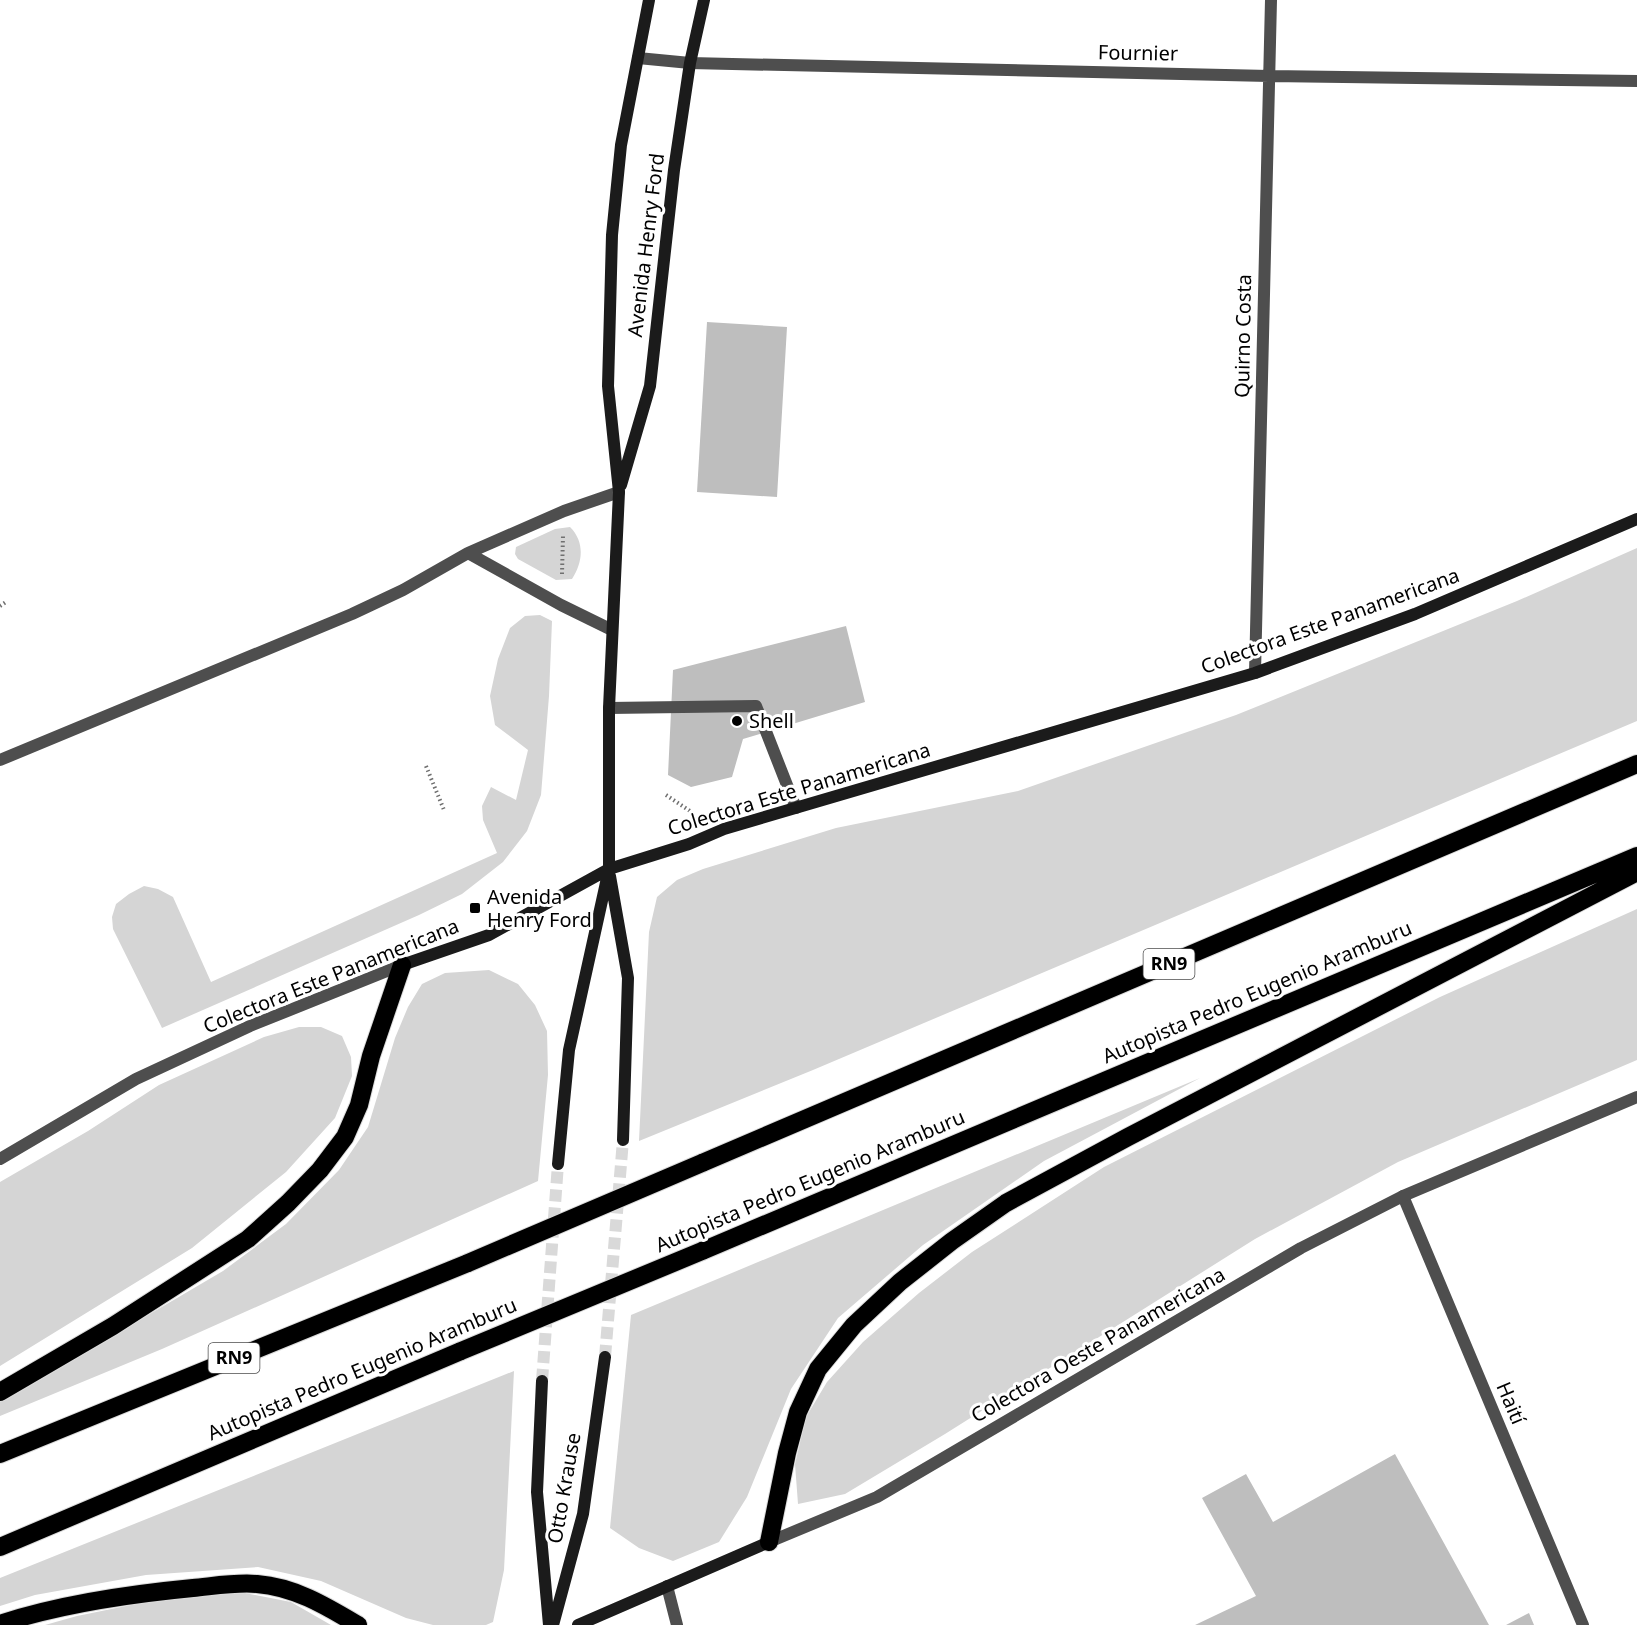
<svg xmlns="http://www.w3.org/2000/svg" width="1637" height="1625" font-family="'Noto Sans',sans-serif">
<rect width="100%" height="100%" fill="#fff"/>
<!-- green -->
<path fill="#d5d5d5" d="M570 527C585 542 583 562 572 579L556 580 518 559 515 554 516 547 555 529Z
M1637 548V721L813 1070 639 1141 649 932 657 897 677 880 703 869 836 828 1018 791 1236 715 1517 601Z
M540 615 552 621 549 696 541 795 527 831 503 862 462 894 419 915 162 1028 113 929 112 917 116 904 129 894 144 886 158 889 173 897 211 982 497 853 483 820 482 806 491 787 516 800 528 750 495 725 490 696 498 659 510 628 525 616Z
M1637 909V1060L1398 1162 1255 1239 945 1434 845 1494 798 1504 795 1464 806 1417 827 1382 863 1342 919 1293 972 1252 1104 1167 1440 997Z
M489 970 518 984 535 1005 547 1031 548 1075 538 1181 162 1349 0 1416V1402L223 1271 286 1224 339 1170 368 1127 395 1038 408 1007 422 984 445 973Z
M299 1027H321L342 1036 351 1057 352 1076 335 1118 286 1172 192 1248 0 1366V1182L88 1131 159 1085 264 1037Z
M1200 1078 1044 1161 923 1245 838 1318 791 1389 747 1497 719 1542 673 1561 639 1548 610 1528 631 1315Z
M514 1371 504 1570 493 1622 486 1625H433L406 1618 321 1581 258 1567 146 1575 35 1595 0 1606V1578Z
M245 1593 291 1602 331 1625H45L77 1616 175 1596Z"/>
<!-- building -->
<path fill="#bebebe" d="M707 322 787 327 777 497 697 492Z
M846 626 865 702 743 739 732 777 691 787 668 775 673 670Z
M1395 1454 1489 1625H1195L1256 1596 1202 1498 1246 1474 1273 1522Z
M1529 1613 1534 1625H1506Z"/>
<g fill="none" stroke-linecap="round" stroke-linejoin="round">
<!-- secondary-tunnel -->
<path stroke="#d9d9d9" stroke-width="12" stroke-dasharray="12 6" stroke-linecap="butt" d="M605 1357 623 1140
M542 1381 558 1164"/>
<!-- motorway casing -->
<g stroke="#dbdbdb" stroke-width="20">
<path id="motorway" d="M702 1163 1637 764
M702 1251 1637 856
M0 1392 113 1326 248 1239 288 1203 320 1170 345 1137 359 1105 371 1056 402 965
M0 1454 468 1263
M769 1542 787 1453 798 1412 818 1369 854 1325 900 1282 952 1241 1006 1203 1128 1137 1637 872
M0 1547 461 1351
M0 1624C60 1604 130 1594 193 1588 214 1586 237 1582 257 1584 295 1587 326 1606 358 1625"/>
</g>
<!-- path -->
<path stroke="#707070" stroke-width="4" stroke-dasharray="1.5 3" stroke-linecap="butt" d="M562 574 563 536
M0 606 6 602
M426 766 444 810
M666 795 693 813"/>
<!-- service -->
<path stroke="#4e4e4e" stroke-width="12" d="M468 553 561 605 612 630
M609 708 756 706 796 808
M0 760 352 614 403 590 468 553 564 511 619 492
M667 1586 677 1625"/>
<!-- minor -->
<path stroke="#4e4e4e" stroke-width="12" d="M638 58 690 63 1269 76 1637 81
M1255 673 1271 0
M1403 1196 1583 1625"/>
<!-- tertiary -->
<path stroke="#4e4e4e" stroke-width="12" d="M0 1159 136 1079 250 1026 402 965
M769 1542 877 1497 1301 1248 1403 1196 1637 1097"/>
<!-- secondary -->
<path stroke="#1b1b1b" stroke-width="12" d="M621 485 650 386 674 170 690 63 704 0
M610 876 628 978 623 1140
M402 965 489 935 609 869 689 844 724 829 1255 673 1415 614 1637 519
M558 1164 569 1050 609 869V708L619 492 608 386 612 235 621 145 649 0
M542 1381 537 1492 549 1625
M553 1625 583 1514 605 1357
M578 1625 769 1542"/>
<!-- motorway -->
<use href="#motorway" stroke="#000" stroke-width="18"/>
<!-- motorway-bridge casing -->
<g stroke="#dbdbdb" stroke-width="20" stroke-linecap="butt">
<path id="motorway-bridge" d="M468 1263 702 1163
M461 1351 702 1251"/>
</g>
<!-- motorway-bridge -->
<use href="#motorway-bridge" stroke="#000" stroke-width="18"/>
</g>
<!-- markers -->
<g fill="#000" stroke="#fff" stroke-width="2">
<circle cx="737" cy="721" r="6"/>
<rect x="469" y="902" width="12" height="12" rx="3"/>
</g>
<g text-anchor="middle" stroke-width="6" stroke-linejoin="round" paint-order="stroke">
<!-- shield labels -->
<g fill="#fff" stroke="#4c4c4c" stroke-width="1.5">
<rect x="1143.5" y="949" width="51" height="30" rx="4.5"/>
<rect x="208.5" y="1343" width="51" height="30" rx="4.5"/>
</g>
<g font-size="18" font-weight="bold" fill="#000">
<text x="1169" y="970">RN9</text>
<text x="234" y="1364">RN9</text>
</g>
<!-- street labels -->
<g font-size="20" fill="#000" stroke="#fff">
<text transform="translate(1138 53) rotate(1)" y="7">Fournier</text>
<text transform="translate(646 245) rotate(-83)" y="7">Avenida Henry Ford</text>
<text transform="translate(1243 336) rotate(-89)" y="7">Quirno Costa</text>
<text transform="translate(1330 621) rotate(-20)" y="7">Colectora Este Panamericana</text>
<text transform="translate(799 789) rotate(-17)" y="7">Colectora Este Panamericana</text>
<text transform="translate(331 976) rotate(-22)" y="7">Colectora Este Panamericana</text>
<text transform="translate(1257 992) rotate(-23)" y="7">Autopista Pedro Eugenio Aramburu</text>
<text transform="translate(810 1181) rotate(-23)" y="7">Autopista Pedro Eugenio Aramburu</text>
<text transform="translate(1098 1345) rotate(-30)" y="7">Colectora Oeste Panamericana</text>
<text transform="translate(362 1369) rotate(-23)" y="7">Autopista Pedro Eugenio Aramburu</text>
<text transform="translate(1511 1403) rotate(67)" y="7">Haití</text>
<text transform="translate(564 1488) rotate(-80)" y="7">Otto Krause</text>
</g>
<!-- poi labels -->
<g font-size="20" fill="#000" stroke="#fff" text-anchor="start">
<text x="749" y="728">Shell</text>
<text x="487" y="904">Avenida<tspan x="487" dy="23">Henry Ford</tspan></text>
</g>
</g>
</svg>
